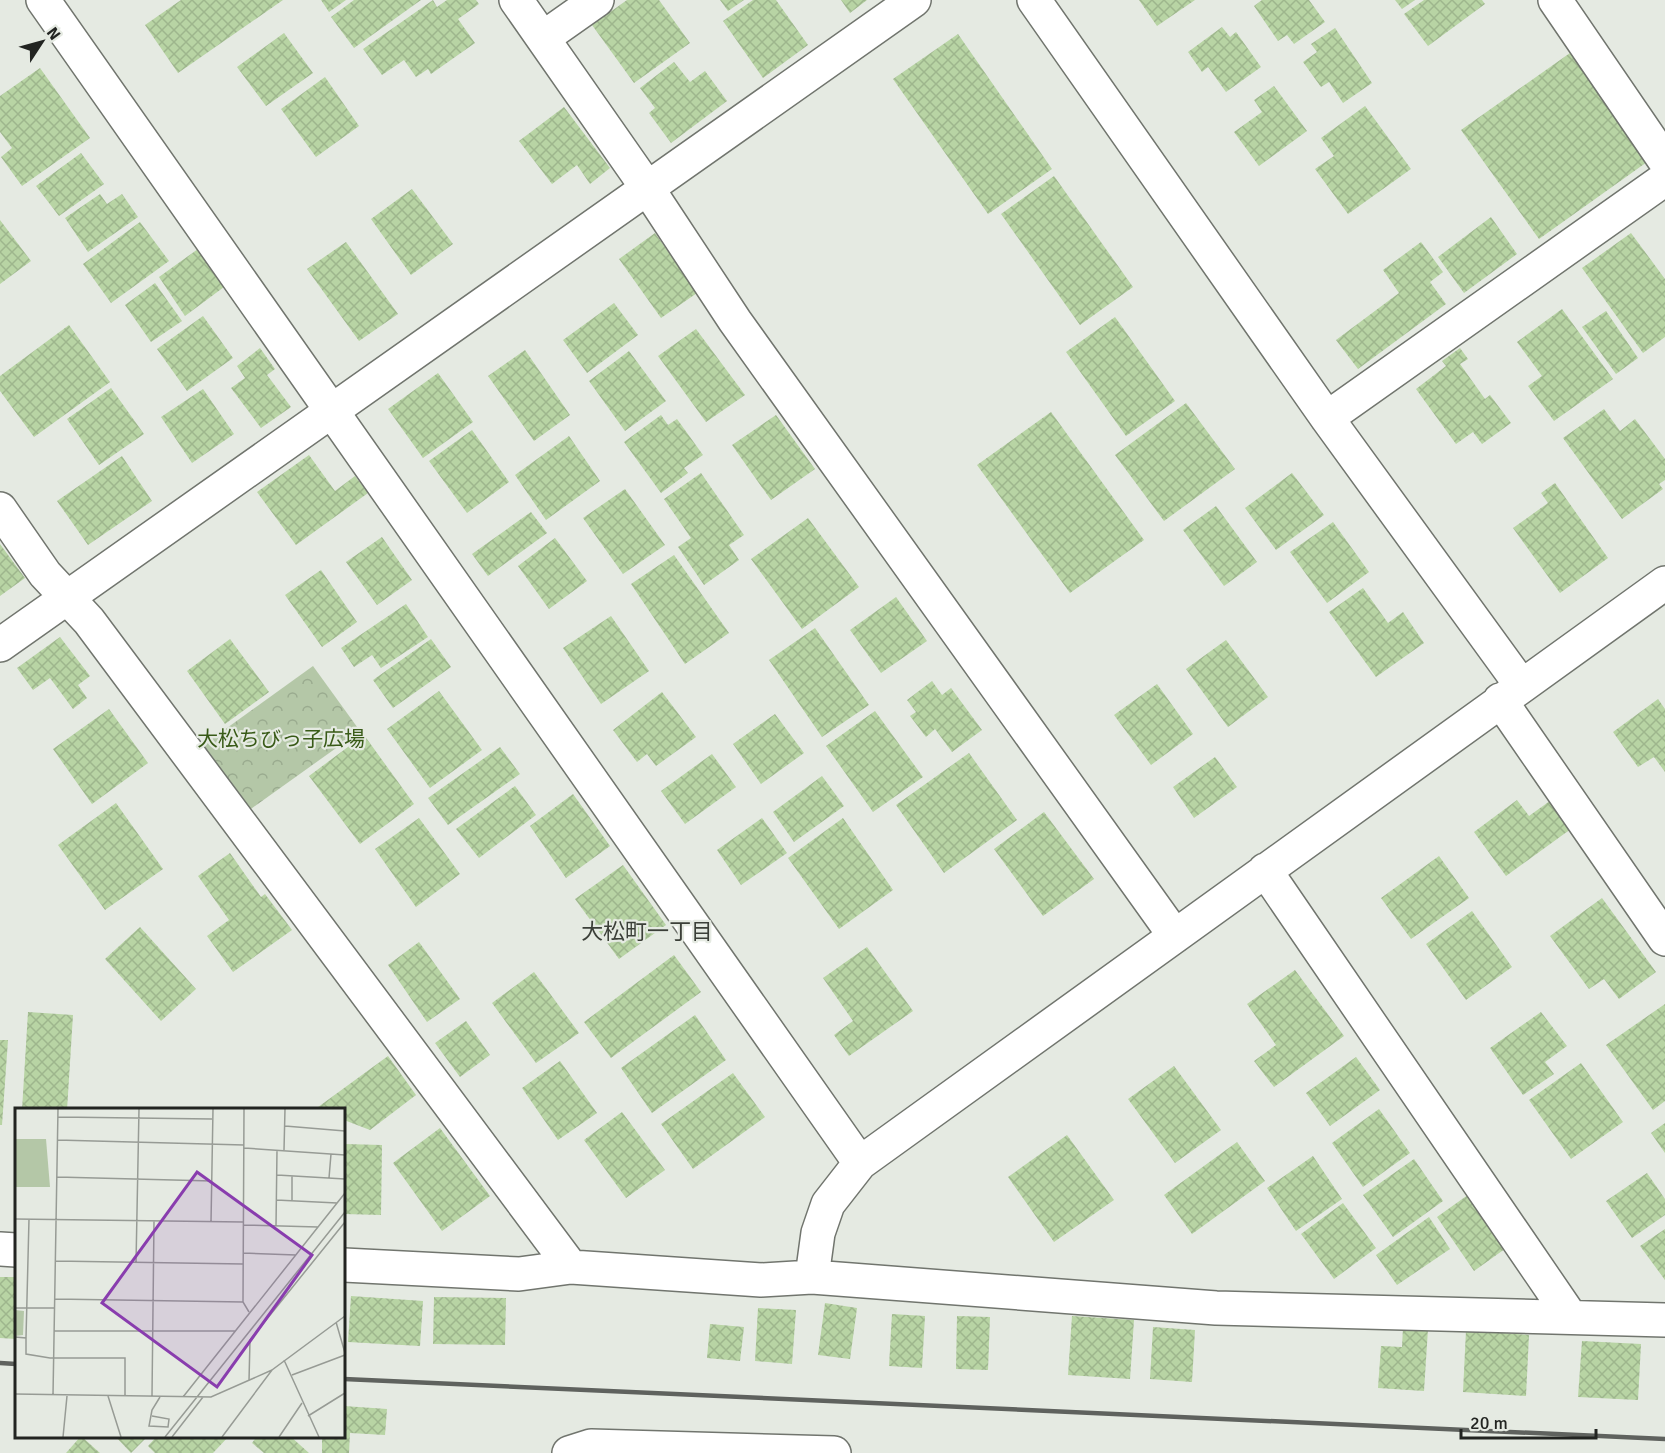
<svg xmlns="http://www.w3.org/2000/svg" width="1665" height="1453" font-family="Signika,'Noto Sans JP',sans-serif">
<defs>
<pattern id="park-crowns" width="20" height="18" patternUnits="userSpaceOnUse" patternTransform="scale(1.5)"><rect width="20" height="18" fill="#b4c7a7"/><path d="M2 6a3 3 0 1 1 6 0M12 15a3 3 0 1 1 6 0" fill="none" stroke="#9aab8f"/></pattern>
<pattern id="building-cross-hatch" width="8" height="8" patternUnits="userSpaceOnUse" patternTransform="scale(1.5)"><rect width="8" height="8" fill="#b8d4a4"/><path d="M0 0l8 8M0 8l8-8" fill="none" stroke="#9eb68d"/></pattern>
</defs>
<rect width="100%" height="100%" fill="#e5eae2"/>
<!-- park -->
<path fill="url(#park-crowns)" d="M313 666 360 731 248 811 202 746Z"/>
<!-- building -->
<path fill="url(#building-cross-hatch)" d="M181 0H283L178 73 145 25Z
M321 0H346L329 12Z
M354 0H421L354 48 331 17Z
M433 0 437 7 447 0H476L479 4 458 19 475 43 431 74 428 69 416 77 404 60 382 75 363 49Z
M627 0H659L690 43 634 83 592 25Z
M720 0H744L728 11Z
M753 0H776L808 45 763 78 723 21Z
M841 0H867L850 13Z
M1139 0H1195L1157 26Z
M1262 0H1309L1325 22 1294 44 1287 35 1278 41 1254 6Z
M1395 0H1415L1402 9Z
M1424 0H1482L1485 4 1428 46 1404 14Z
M1222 27 1230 37 1236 32 1261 67 1226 92 1208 67 1202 72 1188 52Z
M1335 28 1372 83 1343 103 1329 82 1321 87 1303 62 1317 52 1311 44Z
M284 33 313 73 266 106 237 67Z
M958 34 1052 169 988 214 893 79Z
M1570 53 1647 162 1539 239 1461 130Z
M674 62 690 82 705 71 727 101 671 143 649 113 655 108 640 88Z
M40 68 90 138 22 186 1 157 12 148 0 132V96Z
M325 77 359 126 316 157 281 109Z
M1274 86 1307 131 1259 166 1234 132 1262 112 1254 100Z
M1365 106 1411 169 1348 214 1315 169 1334 156 1321 138Z
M564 107 610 168 590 184 577 165 552 184 519 141Z
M81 153 104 184 59 216 36 186Z
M1054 176 1133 287 1080 325 1001 214Z
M412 189 453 244 411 275 371 219Z
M100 194 107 204 122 194 138 217 88 252 65 218Z
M1491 217 1517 254 1464 293 1438 257Z
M0 220 31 261 0 284Z
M140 222 169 261 111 303 83 264Z
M655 233 697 293 661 318 619 259Z
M1631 233 1665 279V337L1643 353 1582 268Z
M346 242 398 314 359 341 307 269Z
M1421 242 1443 272 1430 282 1446 304 1358 369 1336 340 1399 293 1383 270Z
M198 249 224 287 185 316 159 277Z
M155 283 182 321 151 342 125 305Z
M614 303 638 335 587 373 563 340Z
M1562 309 1613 379 1554 421 1528 386 1542 376 1517 342Z
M1606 311 1638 358 1616 374 1582 327Z
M203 316 233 358 187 391 157 349Z
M1115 317 1175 401 1126 436 1066 352Z
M69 325 110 382 34 437 0 391V376Z
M696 329 745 395 706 422 658 356Z
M260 348 275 369 267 375 291 407 261 428 231 388 245 378 237 366Z
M1460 348 1468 359 1460 364 1485 399 1490 395 1511 423 1482 444 1473 432 1456 444 1416 389 1446 366 1442 361Z
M525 350 570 415 534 441 488 376Z
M629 351 666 401 625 431 589 381Z
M438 373 473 422 423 458 388 409Z
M111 388 144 434 99 465 67 419Z
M203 389 234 434 192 463 161 417Z
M1186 403 1235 469 1164 521 1115 455Z
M1604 409 1620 431 1635 419 1665 459V480L1659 484 1663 489 1622 519 1563 438Z
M1051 412 1144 540 1070 593 977 465Z
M661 415 668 425 677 419 703 455 684 468 688 473 661 493 624 442Z
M776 415 815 469 771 500 732 445Z
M472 430 509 482 467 513 429 461Z
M569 436 600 481 546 520 515 475Z
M309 455 335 491 355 476 368 493 296 545 257 492Z
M122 456 152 501 88 545 57 501Z
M701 473 744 535 729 545 739 560 704 585 678 547 691 538 664 499Z
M1292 473 1324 515 1276 550 1245 508Z
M1555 483 1608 558 1560 593 1513 528 1548 503 1541 493Z
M625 489 665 545 623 574 583 518Z
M1216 506 1257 562 1224 586 1183 530Z
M531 512 547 533 488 576 472 554Z
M808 518 859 587 802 629 751 559Z
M1333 522 1369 572 1327 603 1290 552Z
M382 537 412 580 377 605 346 562Z
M555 538 587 581 549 609 518 566Z
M0 544 25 578 0 596Z
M674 555 729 633 685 664 631 584Z
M321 570 357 622 322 647 285 595Z
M1363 588 1388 623 1403 612 1424 643 1376 677 1329 612Z
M896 597 927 641 881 673 850 630Z
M406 604 428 637 381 668 372 655 354 667 341 648Z
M611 616 649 671 601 704 563 648Z
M815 628 869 705 822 737 769 660Z
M60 637 90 676 78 685 87 698 73 709 50 678 33 690 17 668Z
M230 639 269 692 225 724 187 671Z
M431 639 451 667 393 708 373 680Z
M1226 640 1268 697 1228 727 1186 669Z
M932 681 942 695 951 688 982 730 952 752 935 729 926 737 910 716 916 712 907 700Z
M1157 684 1193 734 1151 765 1114 715Z
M439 691 482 750 430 788 387 729Z
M662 692 696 737 656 766 647 754 637 762 613 730Z
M1658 699 1665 709V772L1654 757 1638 767 1613 732Z
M109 709 148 763 92 804 53 749Z
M875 711 923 777 873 812 826 746Z
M775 714 804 753 761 784 733 744Z
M364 735 414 804 360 844 309 776Z
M500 747 520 774 448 825 428 798Z
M969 753 1017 820 944 873 896 805Z
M712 754 736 787 685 824 661 791Z
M1215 757 1237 787 1194 818 1173 787Z
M822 776 844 806 794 842 773 812Z
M515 786 536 815 479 858 456 829Z
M573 794 610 846 566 878 530 826Z
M1554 798 1575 826 1506 876 1474 832 1517 800 1529 816Z
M116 803 163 869 105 910 58 845Z
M1044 812 1094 879 1043 916 994 849Z
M419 818 460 874 416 907 375 849Z
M762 818 787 853 741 885 717 850Z
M843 818 893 890 839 929 788 858Z
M230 853 261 897 265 894 292 930 233 972 207 936 229 920 198 876Z
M1439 856 1469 898 1411 939 1381 898Z
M623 865 666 925 619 959 575 899Z
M1602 898 1656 972 1619 999 1604 979 1589 989 1550 936Z
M1472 911 1512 967 1466 1000 1426 944Z
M140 927 196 989 161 1021 105 959Z
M419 942 460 999 427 1022 388 965Z
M867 947 913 1011 849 1056 834 1035 853 1021 823 978Z
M674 955 701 992 611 1058 584 1022Z
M1295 970 1344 1036 1274 1087 1254 1061 1276 1045 1247 1004Z
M534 972 579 1033 536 1063 492 1003Z
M1665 1004V1101L1653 1110 1606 1045Z
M28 1012 73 1015 67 1110H22Z
M1541 1012 1567 1046 1545 1062 1554 1074 1523 1095 1490 1048Z
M695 1015 726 1060 652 1113 621 1068Z
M466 1021 490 1055 460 1077 435 1043Z
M0 1040H8L2 1125H0Z
M388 1056 416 1095 370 1130 344 1120V1110H314Z
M1356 1057 1380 1090 1330 1126 1306 1093Z
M560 1061 597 1113 558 1140 522 1088Z
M1581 1063 1623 1122 1571 1159 1529 1100Z
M1174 1066 1221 1130 1175 1163 1128 1099Z
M733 1073 765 1117 693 1169 661 1124Z
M1379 1109 1410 1153 1363 1187 1332 1143Z
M622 1112 665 1170 626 1198 584 1140Z
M1665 1123V1153L1651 1133Z
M440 1128 490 1196 442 1231 393 1163Z
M1067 1135 1114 1200 1054 1242 1008 1177Z
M1237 1142 1265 1181 1192 1234 1164 1195Z
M344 1144 382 1145 381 1215 344 1214Z
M1313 1156 1342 1199 1296 1231 1267 1188Z
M1414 1159 1443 1201 1393 1237 1363 1195Z
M1647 1173 1665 1199V1215L1632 1238 1606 1201Z
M1472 1192 1509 1246 1474 1271 1437 1217Z
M1343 1203 1376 1248 1334 1279 1301 1234Z
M1429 1217 1450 1249 1397 1285 1376 1255Z
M1665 1229V1280L1640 1246Z
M0 1277H16V1339L0 1338Z
M351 1296 423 1301 420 1346 348 1342Z
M434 1297 506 1298 505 1345 433 1344Z
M825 1303 857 1308 850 1359 818 1355Z
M758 1308 796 1310 792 1364 755 1361Z
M892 1314 925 1316 922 1368 889 1366Z
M957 1316 990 1317 988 1370 956 1369Z
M1072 1316 1134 1320 1130 1379 1068 1375Z
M710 1324 744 1327 740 1361 707 1358Z
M1153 1327 1195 1330 1192 1382 1150 1379Z
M1403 1327 1428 1329 1424 1391 1378 1388 1381 1346 1402 1347Z
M1466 1330 1529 1335 1526 1396 1463 1392Z
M1582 1341 1641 1344 1638 1400 1578 1397Z
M344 1406 387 1409 385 1435 350 1433 349 1453H322V1439L313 1436H344Z
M81 1436 100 1453H66Z
M115 1436H148L131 1453Z
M157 1436H229L213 1453H155L148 1446Z
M257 1436H290L309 1453H264L252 1443Z"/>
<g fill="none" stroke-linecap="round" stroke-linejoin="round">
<!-- street casing -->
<g stroke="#71756e" stroke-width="36">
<path id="street" d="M43 0 860 1163
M516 0 648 189 735 321 1175 936
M1034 0 1327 418 1521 685
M1555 0 1665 161
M543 38 597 0
M1327 418 1665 179
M0 509 45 574 89 621 571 1267
M0 645 914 0
M1500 700 1665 939
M1265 870 1570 1316
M0 1249 16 1250
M344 1265 519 1274 571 1267 761 1280 812 1277 1216 1308 1665 1320
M812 1277 818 1233 828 1204 860 1163 1665 583
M569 1453 591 1446 834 1453"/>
</g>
<!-- street -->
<use href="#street" stroke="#fff" stroke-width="33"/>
<!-- rail -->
<path stroke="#5f625e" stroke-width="4.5" d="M0 1363 16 1364
M344 1379 1665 1439"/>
</g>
<g text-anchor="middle" stroke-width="4.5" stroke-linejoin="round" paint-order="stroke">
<!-- park labels -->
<g font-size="21" fill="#385a17" stroke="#e5eae2">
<text x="281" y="746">大松ちびっ子広場</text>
</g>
<!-- neighbourhood labels -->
<g font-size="22" fill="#3b3f38" stroke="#e5eae2">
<text x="647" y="939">大松町一丁目</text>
</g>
</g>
<!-- overview -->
<g transform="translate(15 1108)">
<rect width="330" height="330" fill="#e5eae2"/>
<path d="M0 202 9 203 8 227 0 228Z" fill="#b4c7a7"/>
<path d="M0 31H31L35 79H0Z" fill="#b4c7a7"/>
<path fill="none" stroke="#979b95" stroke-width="1.5" d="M229 1 228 194 234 204M43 9 197 11M270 18 330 23M42 32 229 37M229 40 330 47M269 42 270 1M262 67 330 71M42 69 197 73M314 70 316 46M261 92 322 95M277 92V68M0 111 228 114M196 114 198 1M228 117 303 119M261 118 262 42M228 145 281 147M40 153 228 156M121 155 124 1M40 191 228 194M0 200H39M321 214 330 245M39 223H220M0 229 11 230V246L35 250H110V288M11 230 14 111M269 252 304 329M277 267 330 247M234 273 235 232 330 114M0 286 196 289 257 262M38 287 43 1M93 288 106 329M137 288 139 113M168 289 330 85M137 308 154 311 153 319 134 318 137 302 145 289M293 308 330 285M48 329 52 288M150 329 330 104M157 329 188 289M207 329 257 262 330 208M264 329 287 295"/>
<path fill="#893dae" fill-opacity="0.15" stroke="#893dae" stroke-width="3" d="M182 64 297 147 202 279 87 195Z"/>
<rect width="330" height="330" fill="none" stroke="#222421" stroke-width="3"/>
</g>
<!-- north arrow -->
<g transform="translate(42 42) rotate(54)" stroke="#e5eae2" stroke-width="4.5" paint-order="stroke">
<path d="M0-4.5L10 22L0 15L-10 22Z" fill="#222421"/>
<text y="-9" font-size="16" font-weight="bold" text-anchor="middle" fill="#222421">N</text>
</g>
<!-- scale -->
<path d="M1461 1429v9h135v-9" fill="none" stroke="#222421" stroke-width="3"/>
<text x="1470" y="1429" font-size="18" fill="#222421" stroke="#e5eae2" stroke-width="4.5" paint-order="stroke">20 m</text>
</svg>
